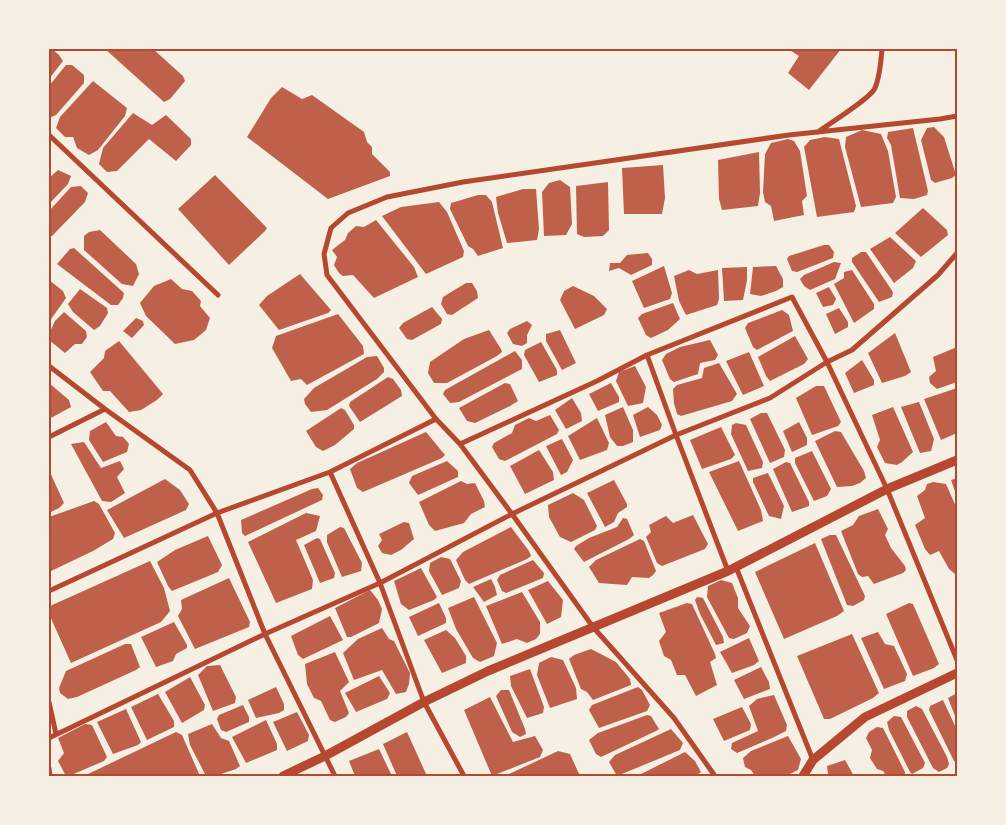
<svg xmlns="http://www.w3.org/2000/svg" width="1006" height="825" font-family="Lato,sans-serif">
<rect width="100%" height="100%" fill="#f6efe4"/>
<!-- building -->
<path fill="#bf614a" d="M49 49H52L59 55 63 61 49 79Z
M105 49H153L183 76 185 81 170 99 164 102Z
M788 49H841L809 90 788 73 799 56Z
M66 65H72L84 75V83L56 115 49 118V86Z
M93 81 127 108 125 116 98 150 89 155 77 148 73 137H65L56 128 60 117Z
M282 87 302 99 312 95 364 132 367 142 372 147V154L390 172V176L328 199 247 137 271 98Z
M133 113 152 125 166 115 191 139V145L176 161 149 139 117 171 107 172 99 164 103 148Z
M934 127 944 137 956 175 952 178 935 183 931 180 921 140 927 128Z
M913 128 928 191 927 195 914 199 900 198 891 145 887 138 888 132Z
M862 130 881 134 888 151 896 197 893 203 861 207 845 147 846 137Z
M825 137 839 139 856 206 854 212 817 217 804 147 810 140Z
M788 139 794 141 800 151 807 196 802 201 804 215 774 221 771 206 765 202 763 192 765 154 771 143Z
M759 152 760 193 758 206 722 210 719 199 718 160Z
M663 165 665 198 662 214H624L622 168Z
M58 170 71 176 68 184 49 204V178Z
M215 175 267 228 265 231 229 265 178 209Z
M560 180 570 187 572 224 566 235 544 236 542 192 549 183Z
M608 182 609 230 603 236 584 237 577 234 576 186Z
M81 186 88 193 85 202 52 236H49V211L71 187Z
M523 189H536L539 229 537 240 507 243 498 213 496 197Z
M478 195H486L492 202 503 248 478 256 473 249 468 246 450 209 451 203Z
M439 202 447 212 464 251 463 257 426 274 382 216 401 207Z
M923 208 947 230 948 235 921 257 895 233Z
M376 220 414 267 418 277 374 298 353 275 343 276 339 273 334 265 337 257 332 250 345 240 348 233 356 226 364 227Z
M100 230 136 264 139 274 133 286 122 284 84 250V236L89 232Z
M890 237 916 261 913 268 894 283 870 249Z
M824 245H829L834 252 833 258 797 272 792 271 787 259 789 256Z
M74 248 124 293 123 298 118 305H111L57 264 70 249Z
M861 252H866L893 292 892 297 879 302 852 262V258Z
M648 253 652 259V265L631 275 619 268 609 271 610 263H620L627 255Z
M834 262 841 263 835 279 810 290 804 286 800 279 804 275Z
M664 266 672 293 670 299 644 308 632 281Z
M776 266 783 279V287L776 291 761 296 750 294 753 267Z
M747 267V280L743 300 724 301 722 268Z
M689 270 697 274 718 270 719 299 717 305 686 315 679 301 674 276Z
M852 270 874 304V309L854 323 834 284 844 278V272Z
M300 274 331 310 328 313 279 330 259 305 267 296Z
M171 279 182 289 192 291 201 301 200 306 210 318 206 330 194 340 175 344 146 316 140 303 154 286Z
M49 280 63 291 66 298 49 322Z
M466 283H472L477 291 478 298 452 315 447 314 441 304 443 297Z
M573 286 594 296 607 309 604 315 575 329 560 300 564 291Z
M829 287 836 299 833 305 823 307 816 293Z
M80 289 107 308 108 313 100 326 94 330 73 312 68 304Z
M673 303 680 319 668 330 651 338 646 335 638 318 642 314Z
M432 307 442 319 441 324 412 340 407 339 399 328 403 323Z
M839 308 848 322V327L835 334 826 314Z
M782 310 789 315 793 331 757 350 753 347 745 328 748 323Z
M64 312 86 331 87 337 82 344H75L65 353 49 340V334L55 321Z
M338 314 363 346 364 354 307 385 301 379 291 381 272 348 276 336Z
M136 318 143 321 144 325 132 338 123 331Z
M527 321 532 325 527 335V343L522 346 513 344 507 333 510 329Z
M489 330 501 349 502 352 497 356 447 383H434L428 373 430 362 464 339Z
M560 330 576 363 562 370 546 341V334Z
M895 333 911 372 905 376 882 383 868 353Z
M795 336 808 359 804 364 770 381 766 376 758 357Z
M710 340 718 355 715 360 700 363 698 374 674 382 670 379 662 360 666 354 680 347Z
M119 341 163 394 157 400 141 410 129 412 110 391H103L90 372 104 358 105 351Z
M541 342 557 370V375L539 382 524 355 525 350Z
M957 347V382L937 389 930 383 929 377 936 371 933 357Z
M515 351 522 360V369L459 402 450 403 443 394 445 390Z
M749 352 764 386 743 395 726 361Z
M377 356 384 368V372L377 379 327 410 311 412 305 404 304 399 314 388 367 357Z
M862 360 874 380V385L854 393 845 373Z
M719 363 737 394 732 401 681 416 677 414 674 403 673 389 677 385 702 378 704 368Z
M635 366 646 387 643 403 628 406 616 381 619 372Z
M388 377 393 379 401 390 402 396 360 422 349 406 350 402Z
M49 383 69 400 71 407 49 419Z
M505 383 510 384 518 401 510 406 475 423 467 421 459 408Z
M611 383 619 397V402L598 411 589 394Z
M816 386H824L841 422 838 426 812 435 796 398Z
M957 388V433L941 440 924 399Z
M572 398 581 413 582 421 566 429 555 410Z
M919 402 934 439 931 451 920 453 901 407Z
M623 407 633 430V442L623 446H617L610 437 605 415Z
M648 407 657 415 662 425 660 430 640 437 633 415Z
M893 407 913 452 902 462 897 465 885 463 877 447 880 440 872 415Z
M341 408 345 410 354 425V429L335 445 323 451 316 447 306 431Z
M761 413H767L785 450 784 457 770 463 750 419Z
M550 415 559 430 557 434 505 461 499 459 492 447 494 443 512 433 515 425 529 418 536 421Z
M597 418 609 443 607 450 580 460 568 436Z
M106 422 116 436 123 437 129 444 127 452 103 462 89 440 90 431Z
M799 422 807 438V445L792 452 783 431Z
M736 423 746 425 763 462 762 468 748 471 731 434 732 425Z
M721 427 735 455 731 459 702 469 690 440Z
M835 431 841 432 864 471 866 478 860 483 852 486 837 487 815 441Z
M426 432 445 455 442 458 363 492 357 488 350 469 357 463Z
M562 439 573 460 567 472 561 475 546 446Z
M84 442 101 468 120 461 124 469 117 477 125 493 111 502 102 501 71 444Z
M539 450 553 472 554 480 525 494 510 466Z
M812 451 831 489 827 496 814 501 795 463V458Z
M447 461 458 471V477L418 495 409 483 412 476Z
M739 461 761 510 763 521 738 531 709 472Z
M786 462 790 463 809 502V506L792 512 773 469Z
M49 470 64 503 59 508 49 513Z
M768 473 784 506 781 519 769 516 753 482V478Z
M957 478V497L951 480Z
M165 479 180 490 189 504 186 510 124 538 107 510Z
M614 480 627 504V507L618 513 614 522 605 527 587 493Z
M461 481 467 484 475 483 484 501 485 507 471 514 464 523 435 531 429 525 419 502Z
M933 482 946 484 957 509V573L955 574 949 569 939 551 930 555 925 549 915 525 925 518 917 496 925 490 927 484Z
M318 488 323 495 322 500 245 536 242 533 241 520 312 489Z
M573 493 584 500 597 526 595 530 571 542 560 537 549 517 548 505Z
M94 501 99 504 115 533 113 539 93 551 49 572V517Z
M878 509 888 529 885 535 891 548 905 566 906 570 903 573 874 584 868 576 862 577 858 574 841 531 853 525 859 516Z
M306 513 320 516 316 531 296 540 313 580 312 589 276 603 248 542Z
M693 515 708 544 705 549 662 566 657 563 646 537 651 532 649 525 666 516 673 523Z
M623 518 627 519 634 535 629 539 584 562 574 549 576 546 589 538 617 527Z
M404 522 409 523 414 539 401 550 391 555 382 553 378 546 382 540 379 534Z
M340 527 344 528 362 563 361 571 342 577 327 542V535Z
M511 527 529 551 531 556 527 559 469 584 465 580 456 560 463 552Z
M830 535H836L865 596 864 600 853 606 847 605 821 539Z
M208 536 222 565 218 572 172 591 168 586 157 562 175 550Z
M317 538 320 539 335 573 334 578 320 583 304 545Z
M640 539 644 541 656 571 653 575 649 578 632 577 627 585 599 583 589 567 596 560Z
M815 543 844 611 837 616 784 639 755 572Z
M441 557 450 559 461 581 459 588 442 595 429 571 430 563Z
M533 560 544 573 543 578 506 593 502 591 497 580 500 575Z
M150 561 164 588 170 611 161 622 71 663 49 614V608L50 606Z
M421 568 437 597 434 600 409 610 401 604 394 581Z
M229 578 250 622 249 627 195 649 178 616 182 609 181 600Z
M491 579 495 587 497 595 484 602 473 587Z
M721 580 732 583 738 598V608L750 626 747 633 734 639 729 638 707 597 708 586Z
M548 581 563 600 561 617 547 624 528 590Z
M370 590 378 600 382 609 379 623 351 637H347L335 608Z
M522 592 540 622V634L536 639 527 643 517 639 502 644 486 606Z
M474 597 497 643 494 656 480 662 473 658 456 629 448 608Z
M697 597 703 598 723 637 724 643 716 645 700 614 695 600Z
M439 603 446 618V623L418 636 409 617Z
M687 603 692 604 715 654 716 658 710 662 717 685 696 696 685 675H677L671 660 664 656 659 641 666 632 659 613Z
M909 603 913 604 939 664 934 668 913 676 886 614Z
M330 616 343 640 303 659 298 655 291 636Z
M174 622 187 645V648L176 654 173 661 156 667 141 637Z
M382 628 389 639 394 641 410 673 409 684 406 692 396 694 382 670 354 680 343 653 358 639Z
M446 630 455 638 466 656V663L442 673 424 640Z
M878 632 885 644 894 646 907 674 905 681 884 689 861 638Z
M852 634 879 693 873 698 830 719H824L797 656Z
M749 638 759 661 754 665 732 673 720 652Z
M125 644H131L140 667 136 670 77 697 68 699 60 693 59 688 66 671Z
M591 649 616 662 630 679 631 685 593 700 587 692 581 689 569 659 574 655Z
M335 652 349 682 340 691 349 713 346 717 335 722 330 720 321 701 314 698 307 684 305 664Z
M551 657 563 660 576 688 577 699 550 708 537 675 539 663Z
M220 665 236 697 235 703 213 711 198 675 207 666Z
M761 667 769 682 770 689 744 699 734 680Z
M530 669 544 707 543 713 527 718 511 686 510 676Z
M379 676 390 693 387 699 356 712 345 693Z
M190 677 205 705 204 710 182 723 165 692Z
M276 687 284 704V710L279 713 256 718 248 700Z
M638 687 642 690 650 705 647 711 599 728 589 710 592 705Z
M501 690H509L525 729 526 734 520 737 512 732 496 696Z
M957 693V721L948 698Z
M158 694 174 721V727L147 740 131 707Z
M774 695 787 725 786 731 772 738 737 753 731 749 732 743 758 731 749 706 757 699Z
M490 697 513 742 535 736 543 750 540 757 492 776 464 710Z
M943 700 957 730V762L954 761 929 710 930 706Z
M243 705 249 717V722L226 732 221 730 217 719 219 715Z
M916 706 922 709 947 757 949 764 947 768 939 772 933 768 907 717V711Z
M742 707 751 724 750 730 724 741 713 719Z
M126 709 141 742 138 745 113 754 97 722Z
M297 712 309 735 308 741 287 751 273 722Z
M647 715 651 716 659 729 656 731 601 757 596 754 589 740 598 733Z
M894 716 901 717 925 763 923 768 912 774 910 772 889 730 887 722Z
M266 720 277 744V750L246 763 232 737Z
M85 724 92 725 107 757 104 761 69 776H66L58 761 64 753 58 738Z
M212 724 221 738 229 741 240 766 236 769 215 776H206L190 745 188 734Z
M877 727 883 728 905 772V776H886L883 771 877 769 870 758 872 750 866 738 869 732Z
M671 729 683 743 680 750 617 776 609 762 615 755Z
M176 732 182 735 200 776H89L88 774Z
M407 732 427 776H397L383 744Z
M788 736 801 759 798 770 786 776H755L751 770 745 767 743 758 751 751Z
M379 749 392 776H355L349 761Z
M558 751 570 754 580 776H505Z
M685 752 695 761 701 772 696 776H637Z
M845 760 854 776H828V774L827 766Z"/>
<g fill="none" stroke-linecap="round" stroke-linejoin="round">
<!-- minor -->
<path stroke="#b5482f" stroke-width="5" d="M818 132C829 124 871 98 875 88 880 76 881 62 882 49
M49 135 218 295
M647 355 792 297 827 362 887 489 957 660
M49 366 105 409 190 470 217 513 265 634 335 776
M49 437 105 409
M460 444 597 381 647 355 676 435 728 571
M330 472 380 583 424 702 464 776
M736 567 813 760
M49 591 217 513 330 472 436 419
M49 702 56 734
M49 738 265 634 380 583 512 514 676 435 770 398 827 362 852 350 938 275 957 253
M49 768 50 776
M715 776 674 718 593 627 512 514 460 444 436 419 327 275 324 254 331 228 348 213 387 197 463 182 789 135 940 119 957 116"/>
<!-- tertiary -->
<path stroke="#b5482f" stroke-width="9" d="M283 776 325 756 424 702 488 671 728 571 887 489 957 460
M803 776 813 760 865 717 957 673"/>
</g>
<!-- border -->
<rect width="1006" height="825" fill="none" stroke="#f6efe4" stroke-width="100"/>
<rect x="50" y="50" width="906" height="725" fill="none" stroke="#b5482f" stroke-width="2"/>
</svg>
